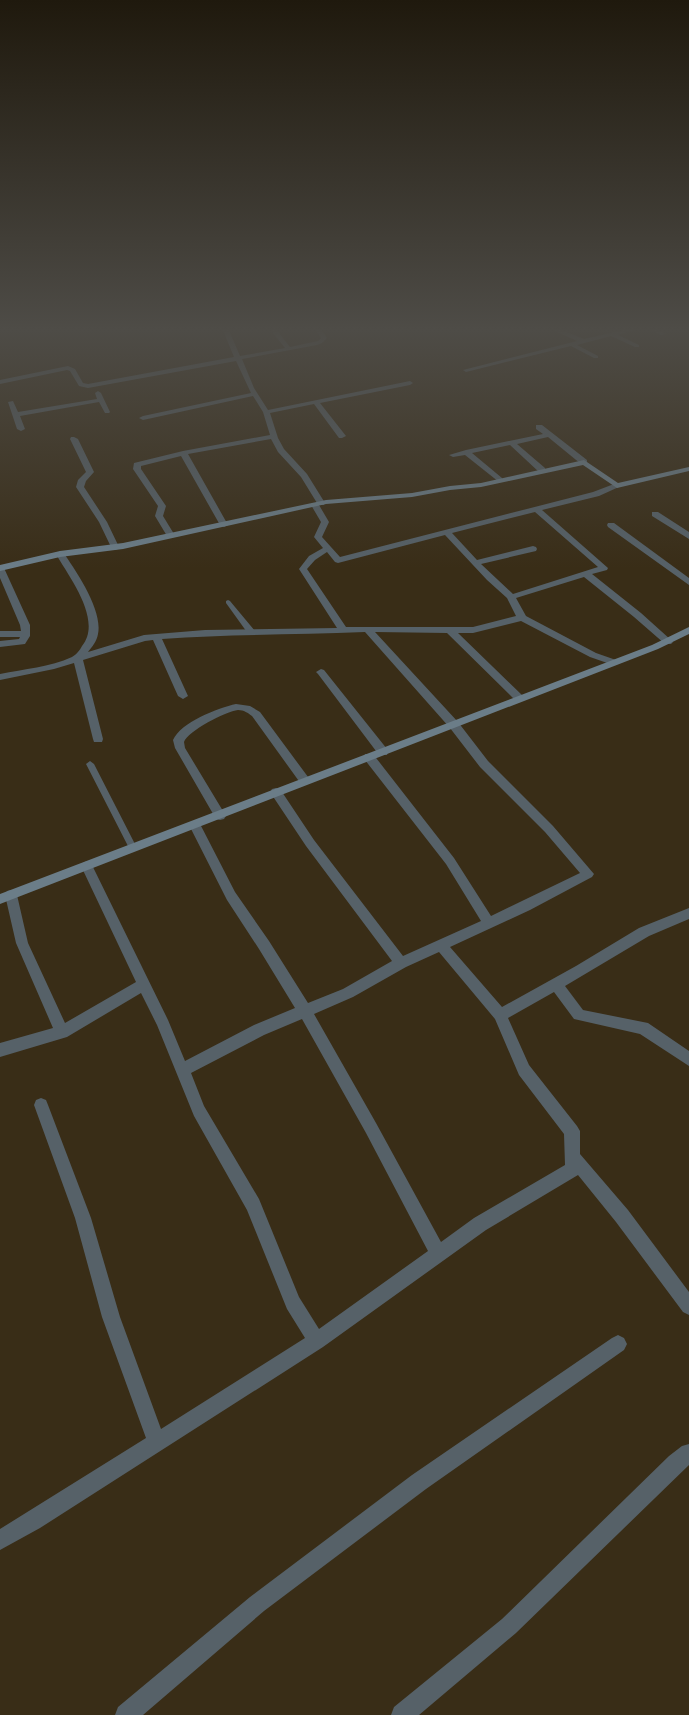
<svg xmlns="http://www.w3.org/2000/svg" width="689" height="1715" font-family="Arial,sans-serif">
<rect width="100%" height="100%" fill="#392d17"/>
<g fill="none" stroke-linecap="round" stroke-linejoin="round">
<!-- lane -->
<path fill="#566168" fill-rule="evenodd" d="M228 600 230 601 255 631V635H249L226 603V601Z
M90 761 94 764 137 848 136 850H130L129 848 86 764Z"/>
<!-- street -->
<path fill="#566168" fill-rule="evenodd" d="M222 328H228L240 356 285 348 269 328H275L290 347 318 341 321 338 314 328H320L327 338 322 343 317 345 242 359 254 388 268 410 410 381 413 383 410 385 320 403 346 436 342 438H339L314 404 270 413 278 438 284 449 307 474 325 503 324 505H319L329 522 322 537 340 557 593 492 614 484H620L621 486 599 496 542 510 608 568 607 570 592 574 641 613 671 640 673 642 671 644H665L634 617 584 577 516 598 526 616 596 653 616 660 618 662 616 664 613 665 590 657 521 621 473 633H458L523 696 524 698 523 700H515L447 633 375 632 458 722 488 761 553 826 594 874 592 877 530 910 450 947 502 1007 576 966 639 928 689 908V919L649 936 565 986 583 1010 648 1023 689 1051V1066L640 1034 574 1019 554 992 508 1018 529 1065 577 1126 580 1131V1154L628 1210 689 1292V1315L683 1312 616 1222 578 1175 486 1230 323 1347 40 1528 0 1550V1529L146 1438 102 1317 75 1218 34 1105 36 1100 41 1098 46 1100 48 1105 91 1218 120 1317 161 1429 305 1338 287 1309 247 1210 194 1116 157 1025 141 993 67 1037 0 1057V1043L53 1028 16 943 5 895 7 891 11 890 15 891 17 895 28 943 65 1023 136 982 81 866 83 863 87 861 91 863 168 1020 185 1061 254 1025 295 1008 259 949 227 900 189 825 191 822 195 821 199 822 235 892 269 941 308 1003 343 989 392 961 306 846 270 792 272 789 276 788 280 789 314 840 403 956 481 921 446 864 365 760 364 757 365 754H373L454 858 491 916 580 873 545 832 480 767 450 728 365 632C297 635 229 634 162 639L188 696 183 699 178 696 153 640 145 641 83 660 103 739 102 742H94L93 739 74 663 54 669 0 680V674C24 669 50 667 72 657 76 655 80 650 82 646 103 620 69 577 56 554L60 551 63 552C76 571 103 610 98 634 97 641 92 647 88 652L144 635 205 630 337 628 299 569 309 556 323 548 314 537 321 522 311 505 312 503H317L301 477 278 452 271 439 188 454 228 525 224 527 220 525 181 456 141 466V469L166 506 163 516 174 534 173 536H167L155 516 158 506 133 469 134 463 183 451 270 435 263 412 253 396 143 420 139 418 143 416 251 393 236 361 88 388 79 386 70 371 67 370 0 384V380L68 366 75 369 83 383 88 384 234 357ZM535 512 598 567 513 594 481 564 536 551 537 549 536 547 533 546 477 560 452 533ZM445 535 487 580 507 598 516 616 473 627H346L307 569 315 560 327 552 335 562 338 563ZM439 952 495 1019 519 1075 564 1134 565 1165 474 1218 441 1242 376 1123 314 1014 353 997 406 967ZM302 1019 366 1133 428 1251 319 1329 299 1297 259 1199 204 1106 191 1073 264 1035Z
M632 328H641L618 335 639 345V347H635L611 336 577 345 598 356V358H594L571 346 466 372 463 370 577 341 555 331V329H559L584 339Z
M647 328H654L666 334 661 335Z
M98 391 101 393 110 412 109 413H105L99 402 20 416 25 429 21 431 17 429 8 402 13 401 18 412 97 399 95 393Z
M536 425H542L587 460V464H581L548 437 517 444 545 468V472H539L510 445 472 453 502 478 503 480 499 482 465 455 453 457 449 455 466 450 543 434 536 429Z
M71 437H74L78 439 94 472 86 481 84 487 107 522 119 547 118 549 115 550 111 547 99 522 76 487 78 480 86 472 70 439Z
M652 512H658L689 532V539L652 516Z
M608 523H614L689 578V585L608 527 607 525Z
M0 565 4 568 30 625V636L25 644 0 647V641L19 639 20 637H0V631H21L20 625 0 578Z
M321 669 324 670 387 749 388 752 387 755H379L318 674 316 672Z
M236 704 250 706 260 712 311 781 309 784H301L252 716C248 713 244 710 238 710 226 711 188 731 184 742L185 748 226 816 224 819 220 820 216 819 175 748 173 740C181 722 218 708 236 704Z
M618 1335 624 1338 627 1344 624 1350 426 1489 264 1611 143 1715H115L118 1707 250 1597 412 1475 612 1338Z
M689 1444V1465L516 1633 419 1715H391L394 1707 502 1619 669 1456 682 1446Z"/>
<!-- secondary -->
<path fill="#6b7d88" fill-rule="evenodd" d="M584 460 618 483 689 467V471L617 488 583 465 481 487 450 490 412 497 326 504 123 549 60 557 0 571V565L60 551 123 543 326 500 412 493 450 486 481 483Z
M689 627V634L658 649 0 904V894L652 645Z"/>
</g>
<!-- sky -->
<linearGradient id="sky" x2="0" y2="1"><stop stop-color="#1f190d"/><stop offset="0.58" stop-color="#4e4c47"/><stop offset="1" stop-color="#4e4c47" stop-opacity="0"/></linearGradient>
<rect width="689" height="568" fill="url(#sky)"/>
</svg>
